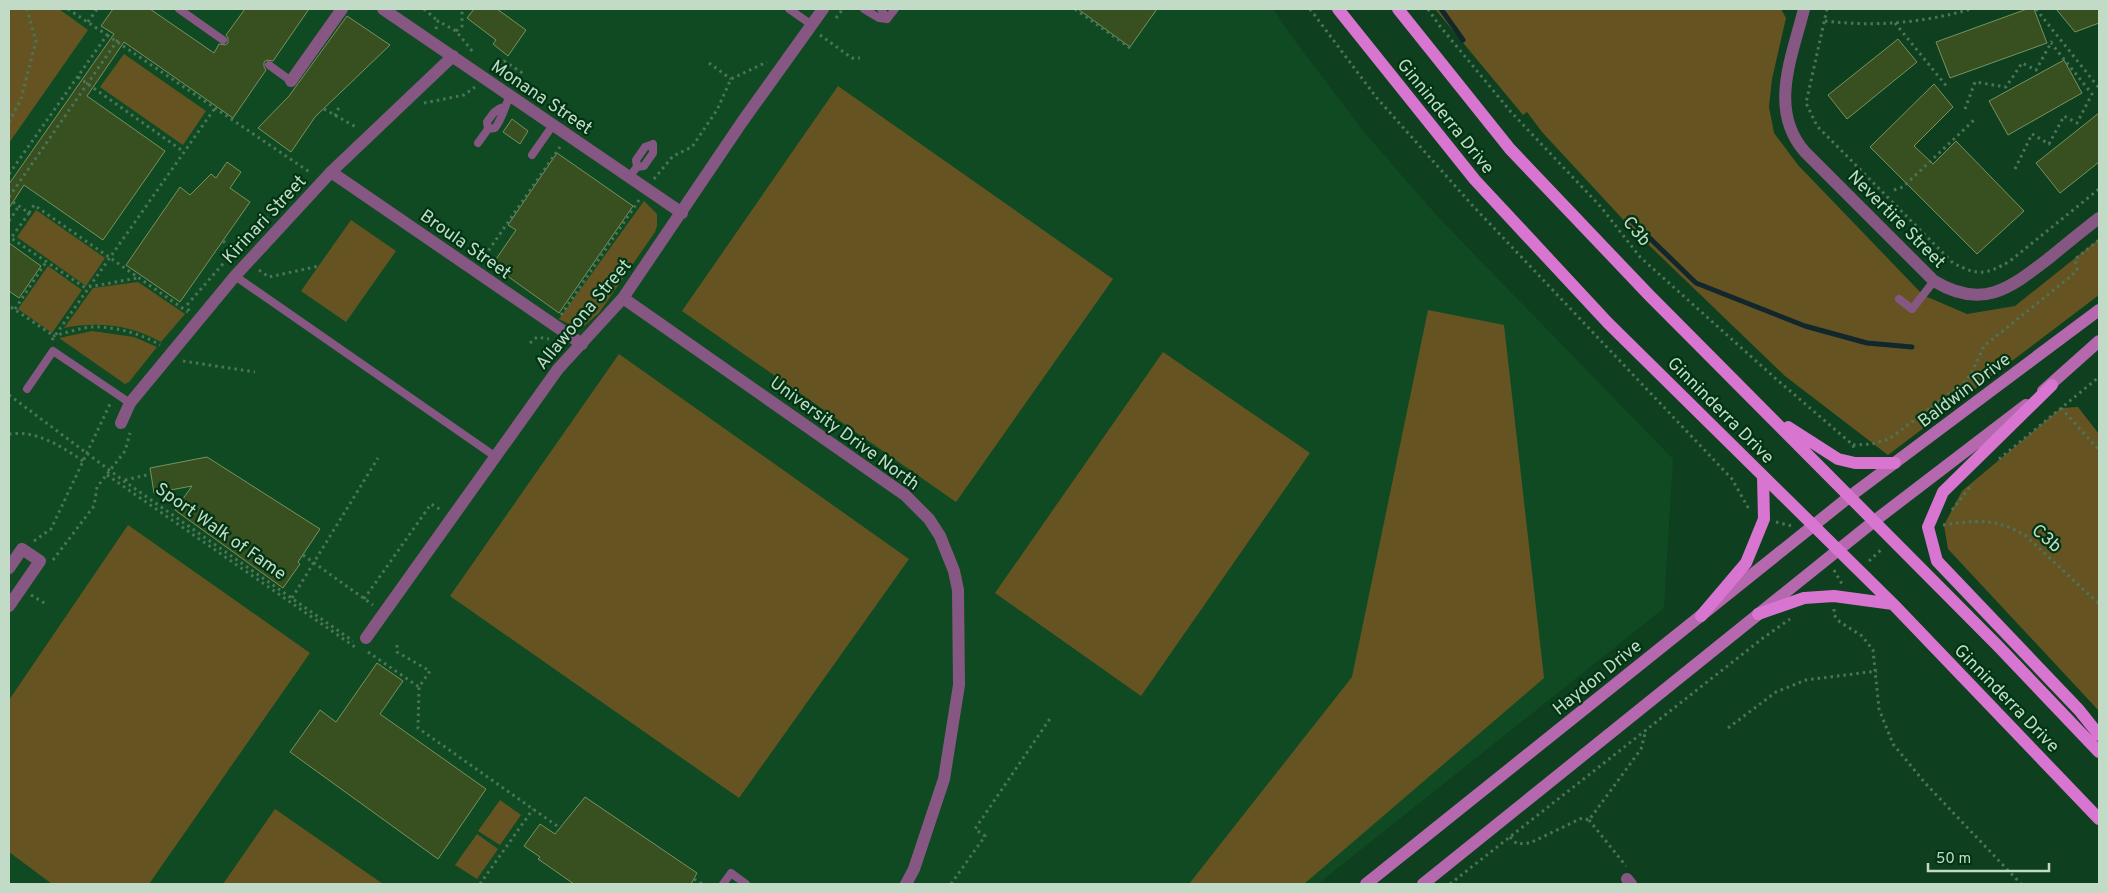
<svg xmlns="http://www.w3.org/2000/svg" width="2108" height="893" font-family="Overpass,sans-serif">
<rect width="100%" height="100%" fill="#0e3f1e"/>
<!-- built -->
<path fill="#104a23" d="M9 9H1273L1295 41 1364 132 1438 217 1673 459 1664 608 1318 884H9Z"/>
<!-- green -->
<path fill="#655422" d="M9 9H59L88 30 9 143Z
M1435 9H1781L1786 18 1772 79 1769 107 1774 133 1798 165 1923 295 1967 314 2015 306 2099 239V295L1888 455 1785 376 1630 227 1542 132 1527 112 1523 115Z
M124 54 206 111 183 145 100 87Z
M838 86 1113 279 956 502 682 311Z
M644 201 657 214V226L655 232 599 313 582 328H567L569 324 559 319Z
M36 210 105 258 86 286 17 237Z
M351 220 396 251 346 322 301 291Z
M48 266 82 290 52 333 18 309Z
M138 282 185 314 161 342C132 325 97 321 64 328L93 288Z
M1428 310 1504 325 1544 678 1304 884H1189L1352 677Z
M92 331 134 337 157 347 129 382 125 384 59 338Z
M1163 352 1310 453 1141 696 995 593Z
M619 354 909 559 739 798 450 596Z
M2078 407 2099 434V711L1948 549 1944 525 1962 491 2061 408Z
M128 525 310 653 149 884H52L9 852V700Z
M500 800 521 815 500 845 478 831Z
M275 809 383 884H223Z
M477 834 498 849 477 879 455 865Z"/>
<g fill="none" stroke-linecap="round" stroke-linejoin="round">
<!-- stream -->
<path stroke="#12272b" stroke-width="5" d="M1441 9 1463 40
M1629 218 1696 283 1805 326 1867 343 1912 347"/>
</g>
<!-- building -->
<path fill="#384f1f" stroke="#78925f" d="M113 9H150L214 53 219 44 225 45 228 43V38L226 35 245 9H309L273 61 267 60 264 62V67L266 70 233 118 124 42 87 96 165 151 103 240 24 185 9 208V184L114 34 101 26Z
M474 9H497L526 30 508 56 493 44 496 40 467 18Z
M1078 9H1157L1130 47Z
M2027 9H2034L2047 43 1950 78 1936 42Z
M2056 9H2099V23L2075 32Z
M347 16 390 45 315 117 291 152 258 128 289 96Z
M1898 39 1917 62 1847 119 1828 95Z
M2064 60 2082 93 2008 135 1989 101Z
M1934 84 1953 107 1914 146 1933 164 1956 141 2024 211 1977 254 1870 147Z
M2099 113V162L2060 193 2036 163Z
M512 119 528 131 520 144 503 132Z
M557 153 633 206 559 313 492 265 516 230 508 225Z
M227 162 241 172 230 188 250 202 180 302 126 265 180 187 190 195 211 174 216 178Z
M9 243 41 266 19 298 9 291Z
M207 457 320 529 298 562 300 564 283 588 175 510 192 486 154 493 150 468Z
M377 663 403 681 380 714 486 789 438 859 290 752 320 710 336 722Z
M585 797 697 873 691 884H574L538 859 540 857 524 846 540 824 555 834Z"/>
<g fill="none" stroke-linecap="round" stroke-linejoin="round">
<!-- path -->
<path stroke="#4c7558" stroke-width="3" stroke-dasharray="2.5 4" stroke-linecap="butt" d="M424 9 438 21
M1075 9 1133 50
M1310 9 1376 97 1473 206 1732 479 1750 511
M1428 9 1439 25 1511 112 1601 207 1640 257 1775 378 1853 445 1854 449
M1827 9 1806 103 1817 126 1953 263C1978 276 1986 275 2010 261L2099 189
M2036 9 2099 88
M836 18 843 9
M1825 21C1874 27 1923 23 1971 9
M88 22 97 9
M1895 23 1948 88
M436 29 438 21 456 31 473 52
M456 31 462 26V9
M107 35 311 173
M820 35 852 58H860
M709 63 731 79
M496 69 498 70 504 61 524 74
M78 77 184 152
M424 103 464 95 475 87
M324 109 356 127 355 129
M1965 109 1975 82 2006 87 2022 63 2036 70 2052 41
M335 116 339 107
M9 122 21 99 36 41 27 9
M2015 169 2032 134 2049 144 2064 116 2077 123 2092 94 2051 43
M9 174 107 35 68 9
M654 179 673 156 692 147 717 110 731 79 767 62
M1894 190 1903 187 1974 120
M9 197 119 38
M13 202 29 213 34 205 188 312
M29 213 11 238 87 289
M9 221 19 206
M223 241 235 250
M493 264 484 257 560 147
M259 270 269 277 319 266
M89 287 137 278
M11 307 54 336
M15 309 46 262
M189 311 187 305 235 250 272 213
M561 315 639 200
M53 336C66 333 79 328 92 327 114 326 142 334 160 345
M52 340 215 108
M530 343 537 337 549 339
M183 361 255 372
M9 395 124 481 353 641
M2061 408 2099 450
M9 434C36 430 61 446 83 461
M1853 445 1872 444 1889 439 1964 383 1972 372 1984 346 2070 277 2077 270 2075 259 2099 240
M1999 459 2099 377
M107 475 355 647
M125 480 151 474
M1952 510 1971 486
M1776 522 1792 526
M1943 525C1977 520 1996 518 2026 536L2099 604
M34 541 51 529 110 404
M303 555 373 605
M53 560 94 506 97 487 125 451 130 433
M1869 561 1883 548
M1834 570 1842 584
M31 595 46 604
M292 598 378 458
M364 599 431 504 441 510
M1834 609V615L1840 622 1862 636 1873 650 1879 709 1893 744 1925 783 2021 884
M397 645V652L430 671 419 687 418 728 560 828
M368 652 419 687
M1728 728 1776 692 1806 680 1877 671
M1589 820 1626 866
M1510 837 1517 844 1530 843 1582 818 1589 820 1641 749 1646 730
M694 879 702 884
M480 884 533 809
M951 884 985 836 975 829 1051 717
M1450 884 1763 638 1790 619"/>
<!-- lane -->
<path stroke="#875783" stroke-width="8" d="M179 9 223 40
M789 9 812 25
M864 9 879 18 887 19
M881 9 887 19
M887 19 895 9
M269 65 291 81
M488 129 495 128C503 117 504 108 510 96
M478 143 488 129 487 122C492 115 495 109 504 107
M532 155 553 125
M629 177 637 167 636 160 645 147 653 144V153L644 166 637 167
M235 276 496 457
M1899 299 1912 309 1934 281
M27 389 53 351 130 403
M723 884 731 873 746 884"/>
<!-- street -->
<path stroke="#875783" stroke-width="12" d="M383 9 682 213
M1804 9C1792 57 1768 110 1805 152L1934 281C1982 310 2009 289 2048 259 2065 245 2082 231 2099 218
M291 81 342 9
M331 172 582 344
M623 298 905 495 929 519 940 536 954 571 958 590 959 685 944 779 914 869 906 884
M121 423 130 403 235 276 331 172 453 56
M9 568 22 549 40 561 9 606
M366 638 558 369 623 298 742 122 823 9
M1627 879 1631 884"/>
<!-- secondary -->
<path stroke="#b568ae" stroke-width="12" d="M2043 391 2099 341
M1366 884 1849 497 2099 310
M1423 884 1873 522 2026 405"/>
<!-- primary -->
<path stroke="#d875d0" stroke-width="12" d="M1338 9 1475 180 1608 323 1893 604 2099 819
M1398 9 1510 149 1649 295 1998 646 2099 752
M2052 385 1943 492 1928 527 1937 561 2079 710 2099 735
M1788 427 1838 459 1855 463H1895
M1758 614 1804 598 1834 596 1893 604
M1701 616 1746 563 1764 519 1763 476"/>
</g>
<g text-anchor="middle" stroke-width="4.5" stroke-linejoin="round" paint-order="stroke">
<!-- street labels -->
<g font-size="18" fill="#c2dbc6" stroke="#013414">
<text transform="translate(542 97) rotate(34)" y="6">Monana Street</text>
<text transform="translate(1446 116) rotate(51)" y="6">Ginninderra Drive</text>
<text transform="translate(264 219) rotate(-47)" y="6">Kirinari Street</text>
<text transform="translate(1897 219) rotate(45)" y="6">Nevertire Street</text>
<text transform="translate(1637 231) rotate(50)" y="6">C3b</text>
<text transform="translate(466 244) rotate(35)" y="6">Broula Street</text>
<text transform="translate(583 314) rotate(-50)" y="6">Allawoona Street</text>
<text transform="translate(1964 390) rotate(-37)" y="6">Baldwin Drive</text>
<text transform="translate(1721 410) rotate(45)" y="6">Ginninderra Drive</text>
<text transform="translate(845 433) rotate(36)" y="6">University Drive North</text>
<text transform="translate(221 531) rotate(35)" y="6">Sport Walk of Fame</text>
<text transform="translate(2047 538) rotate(41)" y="6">C3b</text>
<text transform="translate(1597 677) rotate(-39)" y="6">Haydon Drive</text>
<text transform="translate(2007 698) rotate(46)" y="6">Ginninderra Drive</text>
</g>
</g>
<!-- border -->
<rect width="2108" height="893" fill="none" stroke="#c2dbc6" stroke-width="20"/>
<!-- scale -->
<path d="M1928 863v8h121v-8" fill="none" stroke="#c2dbc6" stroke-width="2.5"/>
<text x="1936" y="863" font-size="15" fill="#c2dbc6" stroke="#013414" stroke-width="4" paint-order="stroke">50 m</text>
</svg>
